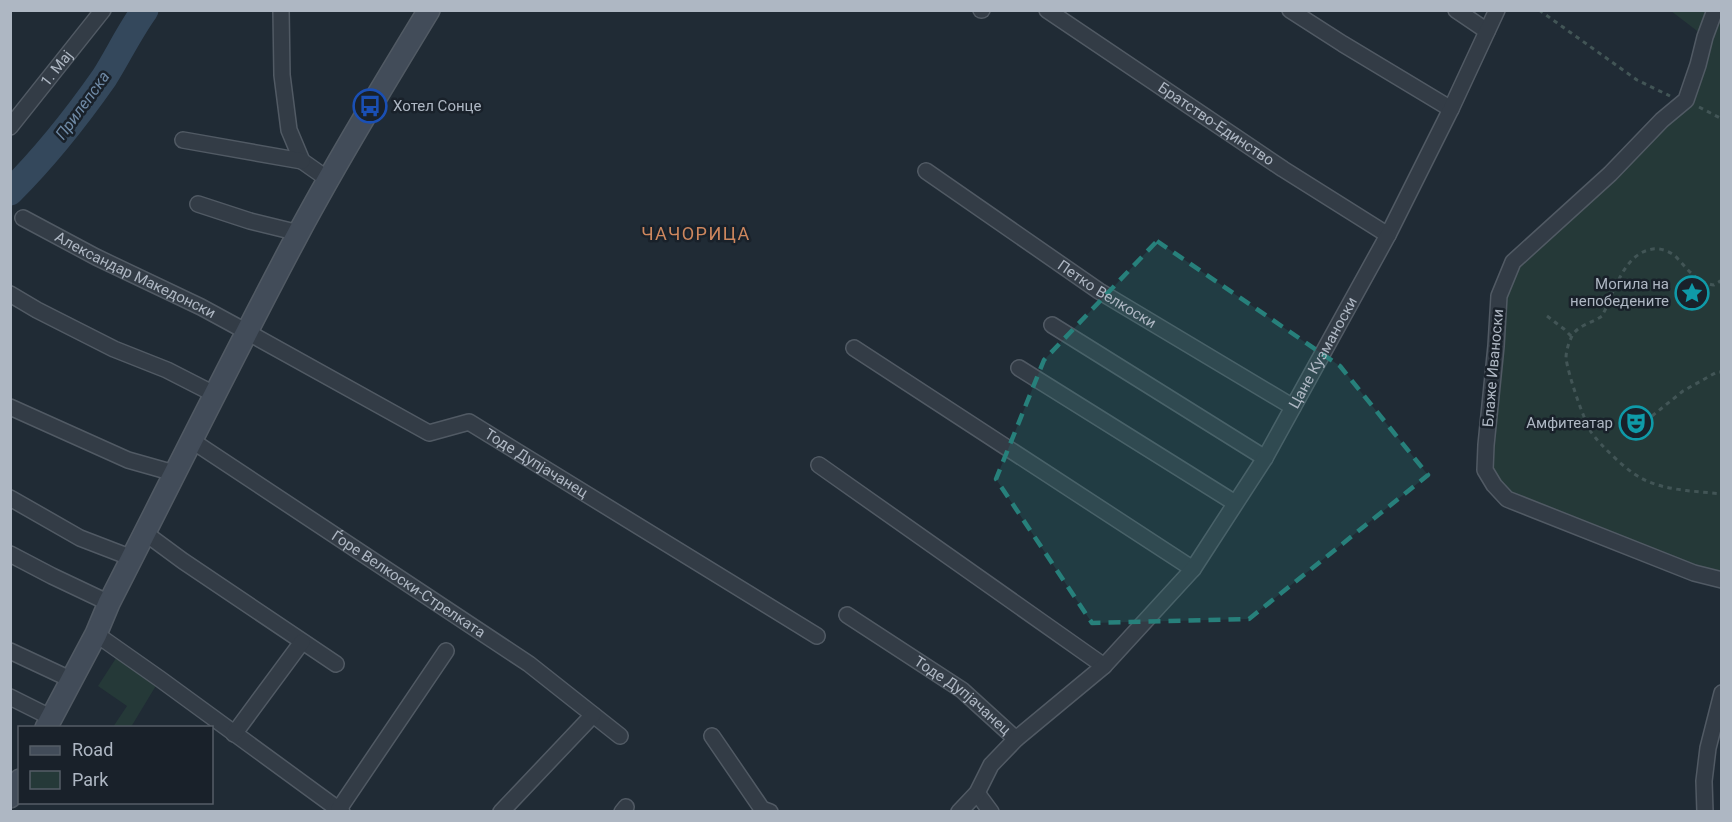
<svg xmlns="http://www.w3.org/2000/svg" width="1732" height="822" font-family="Roboto,sans-serif">
<rect width="100%" height="100%" fill="#202b35"/>
<!-- green -->
<path fill="#253938" d="M1671 11H1721V580L1603 536 1494 485 1486 445 1496 346 1513 262 1686 100 1705 37Z
M120 652 160 679 131 727H113L127 706 98 686Z"/>
<g fill="none" stroke-linecap="round" stroke-linejoin="round">
<!-- river -->
<path stroke="#34485c" stroke-width="27" d="M10 192C45 157 76 118 104 78 118 56 129 32 145 10"/>
<!-- street casing -->
<g stroke="#515a64" stroke-width="18">
<g id="street">
<path d="M281 10 282 75 289 130 302 161 329 180"/>
<path d="M981 10H982"/>
<path id="s1" d="M1047 10 1283 169 1388 235"/>
<path d="M1290 10 1343 44 1451 109"/>
<path d="M1456 10 1487 31"/>
<path d="M1715 10 1705 37 1698 65 1686 100 1662 120 1610 174 1513 262 1499 296 1496 346 1486 445 1485 470 1494 485 1507 499 1694 573 1722 580"/>
<path id="s2" d="M10 127 103 10"/>
<path d="M183 140 302 161"/>
<path id="s3" d="M926 171 1099 291 1293 407"/>
<path d="M198 204 250 221 299 233"/>
<path id="s4" d="M23 218 96 257 201 307 247 332 429 433 469 422 817 636"/>
<path d="M10 294 37 310 114 349 167 370 214 394"/>
<path d="M1052 325 1265 458"/>
<path d="M854 348 1193 569"/>
<path d="M1019 368 1235 503"/>
<path d="M10 407 128 460 174 473"/>
<path id="s5" d="M191 440 529 664 620 736"/>
<path d="M819 465 1104 666"/>
<path d="M10 498 80 538 132 558"/>
<path d="M145 533 183 561 336 664"/>
<path d="M10 554 52 576 109 603"/>
<path id="s6" d="M847 615 962 690 1016 739"/>
<path d="M96 634 160 679 342 812"/>
<path d="M10 651 72 680"/>
<path d="M10 697 52 718"/>
<path d="M234 734 302 642"/>
<path d="M712 736 762 809 770 812"/>
<path d="M977 793 991 812"/>
<path d="M339 809 446 651"/>
<path d="M501 812 593 715"/>
<path d="M622 812 626 807"/>
<path id="s7" d="M959 812 977 793 991 765 1016 739 1104 666 1193 569 1265 458 1388 235 1451 109 1497 10"/>
<path d="M1705 812 1704 781 1708 748 1722 693"/>
</g>
</g>
<!-- secondary casing -->
<g stroke="#515a64" stroke-width="24">
<path id="secondary" d="M46 728 96 634 109 603C172 480 233 356 298 234 339 158 384 84 429 10
M10 797 20 780"/>
</g>
<!-- path -->
<path stroke="#425556" stroke-width="3" stroke-dasharray="4.5 4.5" stroke-linecap="butt" d="M1539 10 1637 80 1670 96
M1699 107 1722 119
M1722 280 1714 285C1698 283 1689 271 1678 259 1672 252 1662 248 1653 249 1623 253 1614 294 1602 316 1592 323 1578 325 1572 336 1569 342 1566 351 1566 358 1568 374 1583 418 1591 432 1600 445 1627 471 1641 478 1664 491 1696 491 1722 494
M1547 316 1564 329 1572 337
M1652 416 1683 391 1717 372H1722"/>
<!-- street -->
<use href="#street" stroke="#333c46" stroke-width="15"/>
<!-- secondary -->
<use href="#secondary" stroke="#424c59" stroke-width="21"/>
</g>
<!-- marked area -->
<path fill="#27807b" fill-opacity="0.2" stroke="#27807b" stroke-width="4.5" stroke-dasharray="12 8" stroke-linejoin="round" d="M1157 241 1340 366 1428 475 1249 619 1092 623 996 479 1044 360Z"/>
<!-- icons -->
<defs>
<g id="bus-ring" transform="scale(1.725)"><circle r="9.5" fill="#19212a" stroke="#1a4fb4" stroke-width="1.5"/><path d="M-5-6H5V4H4V6H2V4H-2V6H-4V4H-5ZM-3.5-4V0h7V-4ZM-3.5 1.2v1.5H-2V1.2ZM2 1.2v1.5H3.5V1.2Z" fill="#1a4fb4"/></g>
<g id="sight-ring" transform="scale(1.725)"><circle r="9.5" fill="#19212a" stroke="#0f9aa8" stroke-width="1.5"/><path d="M0-6L1.8-2.2L6-1.7L2.9 1.2L3.7 5.4L0 3.3L-3.7 5.4L-2.9 1.2L-6-1.7L-1.8-2.2Z" fill="#0f9aa8"/></g>
<g id="theatre-ring" transform="scale(1.725)"><circle r="9.5" fill="#19212a" stroke="#0f9aa8" stroke-width="1.5"/><path d="M-5-5.5Q0-4 5-5.5V0Q5 5 0 6Q-5 5-5 0ZM-3.3-2.5H-1v1.5H-3.3ZM1-2.5H3.3v1.5H1ZM-2.8 1Q0 5.5 2.8 1Z" fill="#0f9aa8"/></g>
</defs>
<g fill-rule="evenodd">
<use href="#bus-ring" x="370" y="106"/>
<use href="#sight-ring" x="1692" y="293"/>
<use href="#theatre-ring" x="1636" y="423"/>
</g>
<g text-anchor="middle" stroke-width="5" stroke-linejoin="round" paint-order="stroke">
<!-- street labels -->
<g font-size="15" fill="#aeb7c3" stroke="#19212a">
<text dy="5" stroke="none"><textPath href="#s2" startOffset="75">1. Мај</textPath></text>
<text dy="5" stroke="none"><textPath href="#s1" startOffset="204">Братство-Единство</textPath></text>
<text dy="5" stroke="none"><textPath href="#s4" startOffset="126">Александар Македонски</textPath></text>
<text dy="5" stroke="none"><textPath href="#s3" startOffset="219">Петко Велкоски</textPath></text>
<text dy="5" stroke="none"><textPath href="#s7" startOffset="592">Цане Кузманоски</textPath></text>
<text transform="translate(1493 368) rotate(-85)" y="5">Блаже Иваноски</text>
<text dy="5" stroke="none"><textPath href="#s4" startOffset="580">Тоде Дупјачанец</textPath></text>
<text dy="5" stroke="none"><textPath href="#s5" startOffset="261">Ѓоре Велкоски-Стрелката</textPath></text>
<text dy="5" stroke="none"><textPath href="#s6" startOffset="141">Тоде Дупјачанец</textPath></text>
</g>
<!-- poi labels -->
<g font-size="15" fill="#aeb7c3" stroke="#19212a" text-anchor="end">
<text x="393" y="111" text-anchor="start">Хотел Сонце</text>
<text x="1669" y="289">Могила на<tspan x="1669" dy="17">непобедените</tspan></text>
<text x="1613" y="428">Амфитеатар</text>
</g>
<!-- water labels -->
<g font-size="16" font-style="italic" fill="#6f8aa6" stroke="#19212a">
<text transform="translate(82 105) rotate(-54)" y="6">Прилепска</text>
</g>
<!-- quarter labels -->
<g font-size="18" letter-spacing="1.5" fill="#ce875e" stroke="#19212a">
<text x="696" y="240">ЧАЧОРИЦА</text>
</g>
</g>
<!-- border -->
<rect width="1732" height="822" fill="none" stroke="#aeb7c3" stroke-width="24"/>
<!-- legend -->
<rect x="18" y="726" width="195" height="78" fill="#19212a" stroke="#555d67" stroke-width="1.5"/>
<rect x="30" y="746" width="30" height="9" fill="#424c59" stroke="#555d67" stroke-width="1.5"/>
<text x="72" y="756" font-size="18" fill="#aeb7c3">Road</text>
<rect x="30" y="771" width="30" height="18" fill="#253938" stroke="#555d67" stroke-width="1.5"/>
<text x="72" y="786" font-size="18" fill="#aeb7c3">Park</text>
</svg>
